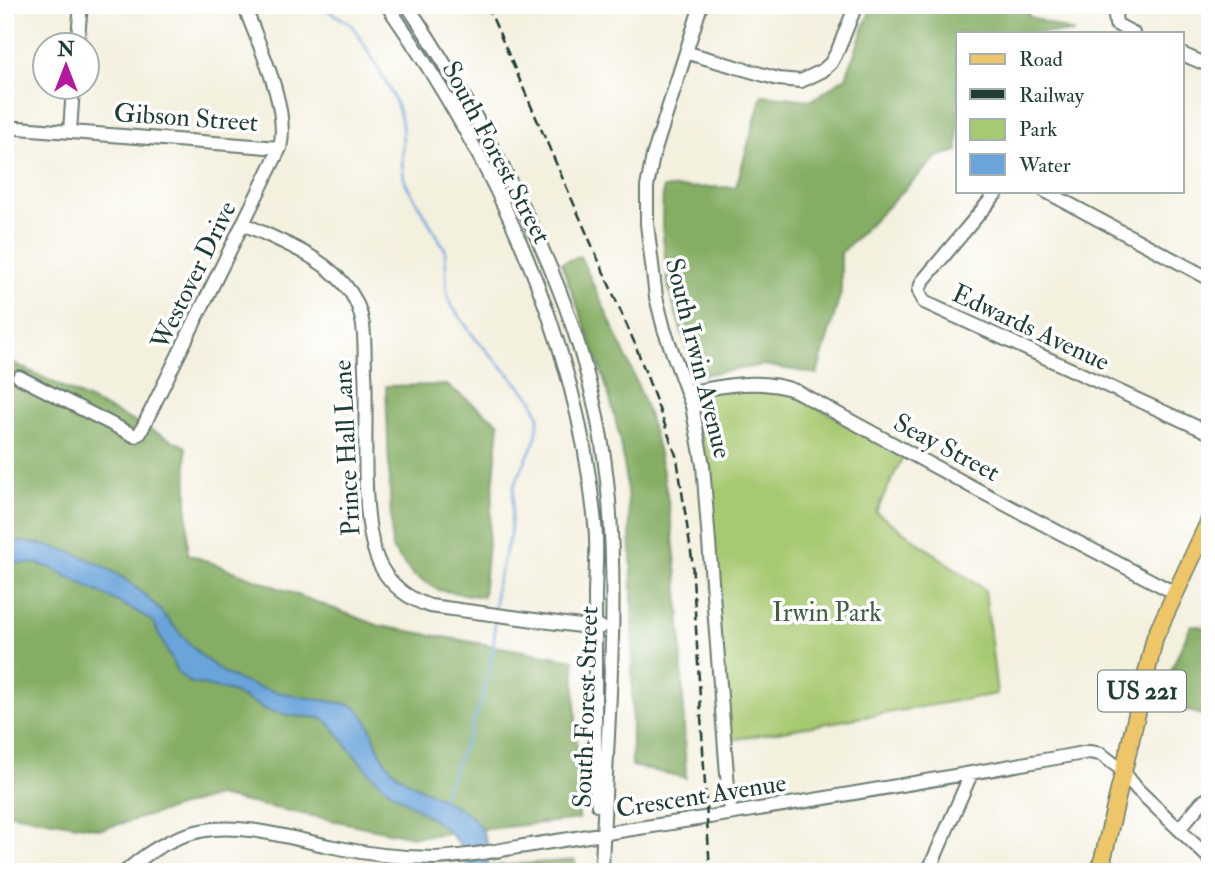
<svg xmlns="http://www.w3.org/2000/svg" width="1215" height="877" font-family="'IM FELL Double Pica',serif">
<rect width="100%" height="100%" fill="#fff"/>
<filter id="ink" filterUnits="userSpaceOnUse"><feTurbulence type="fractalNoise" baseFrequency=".0143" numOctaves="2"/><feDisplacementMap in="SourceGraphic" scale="14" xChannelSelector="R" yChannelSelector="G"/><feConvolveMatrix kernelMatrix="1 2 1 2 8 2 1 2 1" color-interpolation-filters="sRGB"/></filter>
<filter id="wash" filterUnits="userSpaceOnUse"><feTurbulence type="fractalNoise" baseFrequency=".00686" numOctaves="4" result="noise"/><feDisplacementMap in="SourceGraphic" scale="28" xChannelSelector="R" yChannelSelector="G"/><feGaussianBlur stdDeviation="1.57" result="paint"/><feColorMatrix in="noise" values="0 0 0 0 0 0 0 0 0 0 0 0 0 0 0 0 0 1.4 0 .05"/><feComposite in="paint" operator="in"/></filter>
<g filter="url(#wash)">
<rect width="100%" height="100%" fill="#f4f0de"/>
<!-- green -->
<path fill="#a7c971" stroke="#638352" stroke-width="2" d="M769 384 906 451 876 512 985 590 997 694 725 741 707 505 688 393Z"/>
<!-- forest -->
<path fill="#85ad63" stroke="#52754c" stroke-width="2" d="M872 5H1031L1028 16 1074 33H958V151L937 157 841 253V292L817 374 764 365 696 376 669 291 662 227 663 188 736 187 762 95 812 100 846 77Z
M580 256C609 320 644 386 659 454 683 560 681 670 686 778L632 766C631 665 637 557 623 457 613 390 584 326 561 263Z
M5 359 186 447 188 554 380 626 574 660 579 819 413 837 217 796 102 829 5 813Z
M447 385 499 423 483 597 439 590 413 575 392 549 386 386Z
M1191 625 1210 628V717L1164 704 1172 668Z
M575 860V872H414Z"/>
<!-- water -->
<path fill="#6ba4da" stroke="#457087" stroke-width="2" d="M5 541C57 541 114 564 151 601 175 625 194 654 223 672 258 694 312 697 352 705 376 720 372 748 391 768 425 803 502 803 486 872H467C470 829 406 807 380 783 360 765 344 741 327 721L320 718 293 716 267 710 232 692 189 682 178 673 153 622 138 612 51 568 38 564 5 562Z"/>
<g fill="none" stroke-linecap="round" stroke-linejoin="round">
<!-- stream -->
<path stroke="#6ba4da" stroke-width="2.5" d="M318 5 349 23 357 32C369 54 397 96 401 119 406 140 398 163 406 184L445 249 447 293 452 306 475 338 532 399 539 416 536 438 514 486 510 535 496 588 495 611
M442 798C467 737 495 686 495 618"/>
</g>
</g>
<g filter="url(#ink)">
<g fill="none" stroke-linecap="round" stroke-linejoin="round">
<!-- minor casing -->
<g stroke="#6a7c70" stroke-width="16">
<path id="minor" d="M387 5C494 160 577 335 595 524 598 549 595 574 595 598 595 660 595 722 595 783L598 805
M407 5C441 55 471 107 499 160 557 270 599 376 609 501 619 624 605 748 602 872
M701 5 653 156 647 187V224L656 297 664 329 692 406 703 465 730 813
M1119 5 1115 15 1116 24 1133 33
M77 46 81 5
M688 53 778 79 801 81 822 71 831 63 838 50 856 5
M1182 54 1210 66
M5 127 280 148
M70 131 73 88
M998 191 922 282 919 291 924 302 1210 433
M1045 191 1210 279
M244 224C281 242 327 257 351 293 367 317 364 343 365 371 368 421 358 525 381 567 392 587 409 599 430 606L595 628 601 627
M19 377 135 436 140 433 280 148C290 107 258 44 244 5
M688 393C723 385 762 378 796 391L974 488 1175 593
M1179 829 1202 802 1210 797
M125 872C198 806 251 830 334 847 367 854 401 858 434 858 462 857 491 852 518 847 559 841 599 834 639 828 789 805 939 779 1089 752L1101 754 1122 770 1137 789 1210 859
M928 872 971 774"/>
</g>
<!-- major casing -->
<g stroke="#6a7c70" stroke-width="19">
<path id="major" d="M1098 872 1103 858 1155 637 1210 519"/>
</g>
<!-- minor -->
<use href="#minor" stroke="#fff" stroke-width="12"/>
<!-- major -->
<use href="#major" stroke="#ecc669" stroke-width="16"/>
<!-- rail -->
<path stroke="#1f3d34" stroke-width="2.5" stroke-dasharray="10 5" stroke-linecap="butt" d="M487 5 635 344 677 458 692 559 710 872"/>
</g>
</g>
<g text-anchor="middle" stroke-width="7" stroke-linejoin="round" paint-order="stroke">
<!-- shield labels -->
<rect fill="#fff" stroke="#627771" stroke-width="2" x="1098" y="670.5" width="88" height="41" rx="5"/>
<g font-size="24" font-weight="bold" fill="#1f3d34">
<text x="1142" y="699">US 221</text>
</g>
<!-- street labels -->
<g font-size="26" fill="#1f3d34" stroke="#fff">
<text transform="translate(186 117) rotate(4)" y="9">Gibson Street</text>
<text transform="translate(497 152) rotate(62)" y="9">South Forest Street</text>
<text transform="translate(193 275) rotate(-64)" y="9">Westover Drive</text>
<text transform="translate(1031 327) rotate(25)" y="9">Edwards Avenue</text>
<text transform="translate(699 358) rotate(76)" y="9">South Irwin Avenue</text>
<text transform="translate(947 447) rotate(28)" y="9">Seay Street</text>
<text transform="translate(346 448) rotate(-93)" y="9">Prince Hall Lane</text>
<text transform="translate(585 707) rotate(-88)" y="9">South Forest Street</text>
<text transform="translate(701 795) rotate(-9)" y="9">Crescent Avenue</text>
</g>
<!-- park labels -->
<g font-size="26" fill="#416043" stroke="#fff">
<text x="827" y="621">Irwin Park</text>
</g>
</g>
<!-- margin -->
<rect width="1215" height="877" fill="none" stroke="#fff" stroke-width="28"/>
<!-- legend -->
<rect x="956" y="32" width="228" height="161" fill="#ffffff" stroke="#a5b1ae" stroke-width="2"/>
<rect x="970" y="54" width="35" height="10" fill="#ecc669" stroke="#a5b1ae" stroke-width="2"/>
<text x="1019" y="66" font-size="21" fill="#1f3d34">Road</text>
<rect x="970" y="89" width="35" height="10" fill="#1f3d34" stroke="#a5b1ae" stroke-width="2"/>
<text x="1019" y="102" font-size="21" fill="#1f3d34">Railway</text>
<rect x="970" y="119" width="35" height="21" fill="#a7c971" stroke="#a5b1ae" stroke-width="2"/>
<text x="1019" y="136" font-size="21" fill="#1f3d34">Park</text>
<rect x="970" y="154" width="35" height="21" fill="#6ba4da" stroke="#a5b1ae" stroke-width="2"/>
<text x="1019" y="172" font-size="21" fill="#1f3d34">Water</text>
<!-- north arrow -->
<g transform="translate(66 66)"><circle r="33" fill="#ffffff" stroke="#a5b1ae" stroke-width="2"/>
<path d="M0-5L12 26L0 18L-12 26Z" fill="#b5179e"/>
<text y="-10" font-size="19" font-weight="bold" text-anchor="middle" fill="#1f3d34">N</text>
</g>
</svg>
